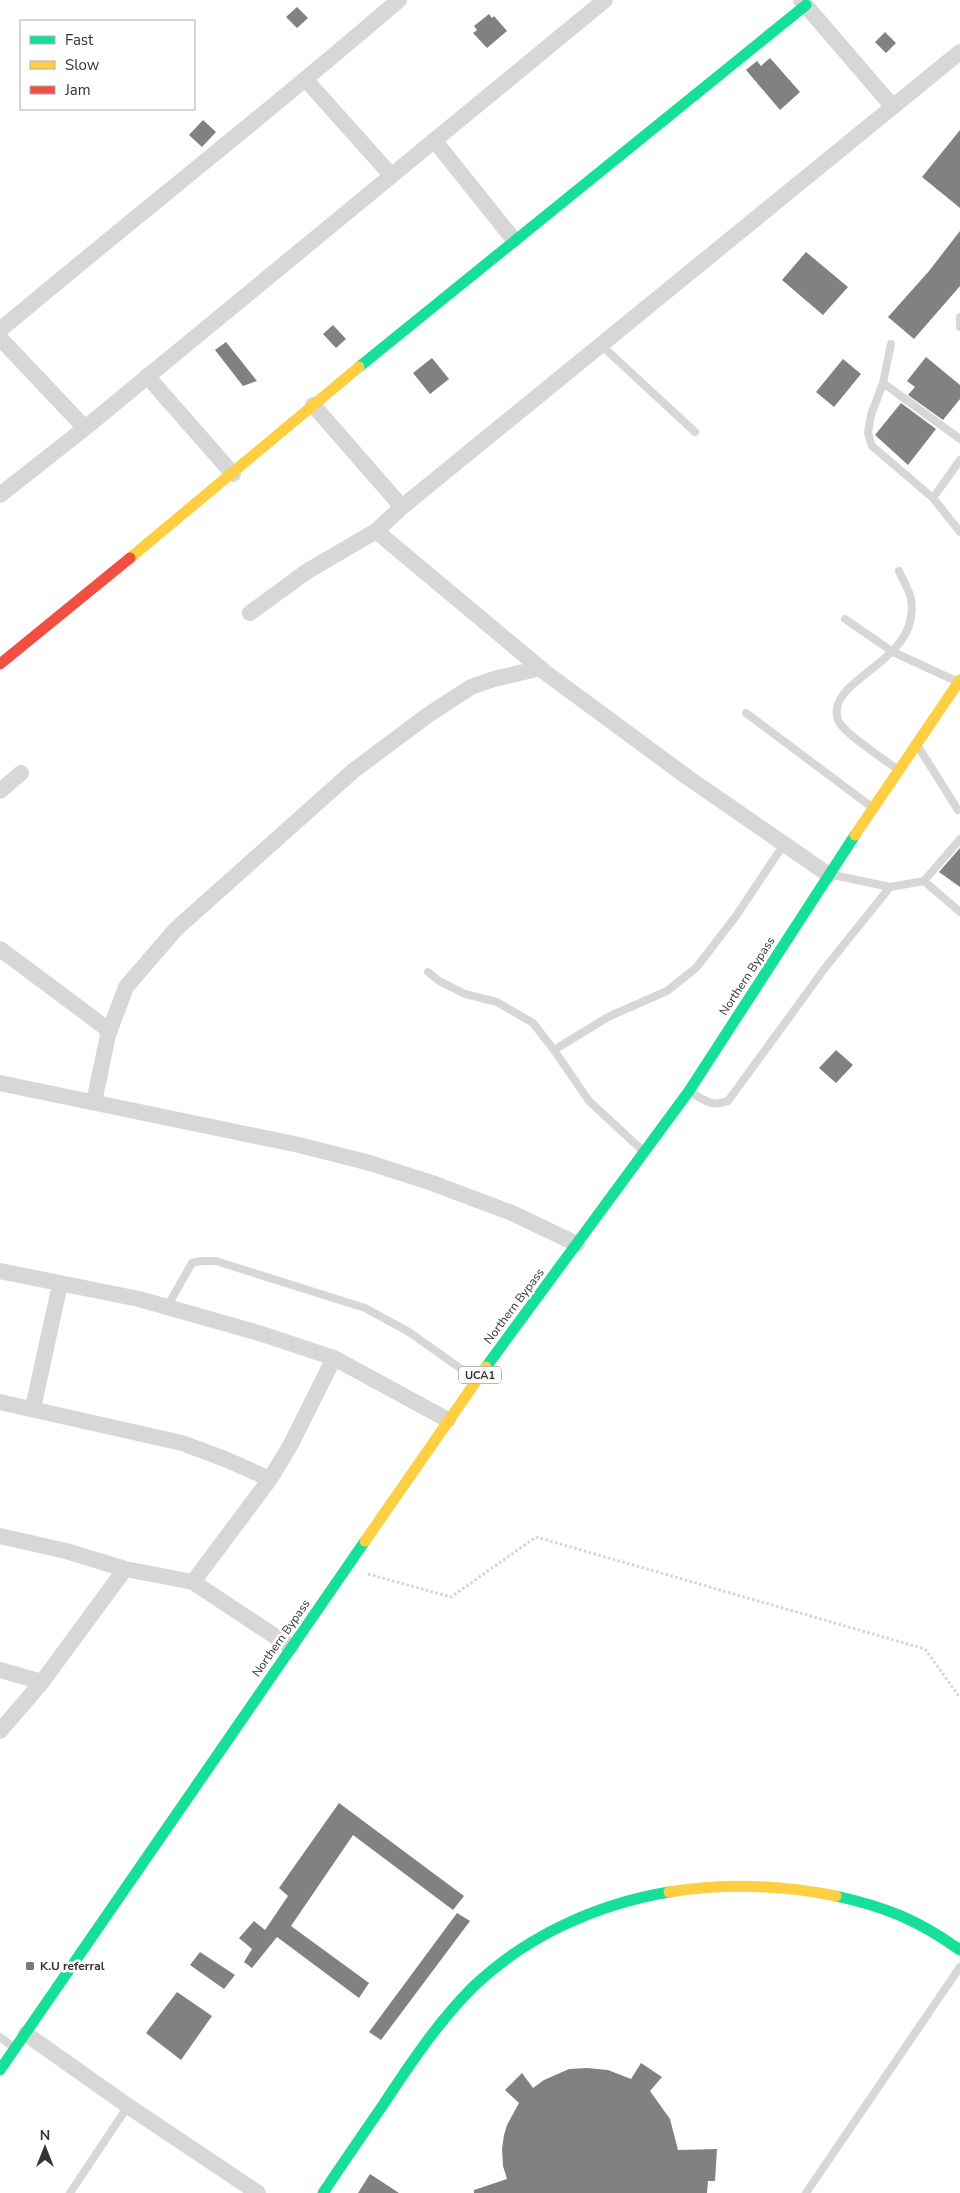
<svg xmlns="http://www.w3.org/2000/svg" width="960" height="2193" font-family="'Nunito Sans',sans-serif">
<rect width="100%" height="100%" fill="#fff"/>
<!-- building -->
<path fill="#818181" d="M297 7 308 18 297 28 286 17Z
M489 14 492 18 494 16 507 31 487 48 473 33 477 30 474 26Z
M885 32 896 43 886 53 875 42Z
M770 58 800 92 780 110 746 70 757 61 761 66Z
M203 120 216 132 202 147 189 135Z
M960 130V208L922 177Z
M960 231V286L914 339 888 317 929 271Z
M806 252 848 287 823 315 782 280Z
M333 325 346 339 336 348 323 334Z
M226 342 257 381 243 386 215 350Z
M926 357 960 385V399L943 420 908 395 915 387 907 381Z
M432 358 449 379 430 394 413 373Z
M843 359 861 374 834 407 816 392Z
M901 403 936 429 908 465 875 435Z
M960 848V887L939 872Z
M836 1050 853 1065 836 1083 819 1068Z
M339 1803 464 1896 453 1910 353 1835 291 1926 369 1983 359 1998 277 1937 252 1968 244 1962 252 1949 239 1938 254 1921 265 1930 288 1896 279 1888Z
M457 1913 470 1921 381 2040 369 2032Z
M200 1952 235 1975 224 1989 190 1965Z
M177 1992 212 2016 181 2060 146 2033Z
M641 2063 662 2077 650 2091 670 2119 678 2150 717 2149 715 2181H708L707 2193H474V2190L507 2179 503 2166 502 2149 504 2135 507 2125 519 2103 505 2090 522 2073 533 2088 544 2080 569 2069 587 2068 608 2070 631 2079Z
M370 2174 399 2193H358Z"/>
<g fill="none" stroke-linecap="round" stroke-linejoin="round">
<!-- path -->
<path stroke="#d6d6d6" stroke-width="3" stroke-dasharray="2.5 2.5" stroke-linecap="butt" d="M368 1574 451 1597 536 1537 925 1649 960 1698"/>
<!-- lane -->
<path stroke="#d7d7d7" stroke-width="8" d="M960 317V327
M891 344 883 383 871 415 868 433 872 446 933 498 960 532
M601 345 695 432
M883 383 960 439
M933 498 960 460
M845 619 893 652 956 681
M746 713 869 805
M919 748 958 810
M897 769C885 760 842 732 838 720 824 678 922 663 911 599 909 590 903 580 899 571
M833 875 890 887
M924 881 960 912
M428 972 439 981 465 994 497 1002 533 1023 554 1050
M692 1093C705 1101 713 1107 728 1101L825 968 890 887 924 881 960 839
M642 1150 589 1101 554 1050 608 1017 667 991 696 968 736 916 784 844
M167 1307 192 1263 201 1261H216L365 1308 409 1332 474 1378
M0 2037 12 2046
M70 2193 128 2106
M806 2193 960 1967"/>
<!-- street -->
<path stroke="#d7d7d7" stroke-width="16" d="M801 0 893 107
M306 80 391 175
M434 140 514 240
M0 330C132 219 268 113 399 0
M0 338 85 428
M147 376 233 474
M313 405 402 507
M0 495 85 428 605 0
M376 531 546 673 687 777 829 875
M250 613 306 572 376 531 402 507 960 52
M0 791 21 773
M0 949 110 1031
M0 1083 299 1145 370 1163 432 1183 512 1213 577 1244
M94 1102 108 1035 126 987 176 929 353 771 428 715 471 687 494 679 541 668
M0 1271 139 1299 262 1334 334 1358 448 1420
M0 1402 182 1443 225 1459 270 1479
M33 1408 60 1284
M0 1536 66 1551 125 1569 193 1582 291 1647
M193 1582 270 1479 291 1444 334 1358
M0 1670 42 1682
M0 1731 42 1682 125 1569
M26 2034 128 2106 258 2193"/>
<!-- fast -->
<path stroke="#16e098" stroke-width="11" d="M359 367 806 5
M486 1367 689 1091 855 835
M836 1896C886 1907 918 1920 960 1950
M0 2070 365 1541
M323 2193C343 2163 363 2134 383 2105 410 2064 438 2022 473 1987 526 1936 597 1904 669 1892"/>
<!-- slow -->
<path stroke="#ffcf43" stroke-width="11" d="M130 558 359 367
M855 835 960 680
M365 1541 486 1367
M669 1892C725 1883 781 1885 836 1896"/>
<!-- jam -->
<path stroke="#f24e42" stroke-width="11" d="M0 664 130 558"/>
</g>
<!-- markers -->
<rect fill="#7a7a7a" stroke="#fff" stroke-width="2" x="25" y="1961" width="10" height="10" rx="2.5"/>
<g text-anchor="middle" stroke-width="5" stroke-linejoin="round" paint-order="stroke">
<!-- shield labels -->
<rect fill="#fff" stroke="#707070" stroke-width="1" x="459" y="1366.5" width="42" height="17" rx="4"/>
<g font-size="11" font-weight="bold" fill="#333">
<text x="480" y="1379">UCA1</text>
</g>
<!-- street labels -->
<g font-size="12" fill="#333" stroke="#fff">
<text transform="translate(747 976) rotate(-57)" y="4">Northern Bypass</text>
<text transform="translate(514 1306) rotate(-53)" y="4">Northern Bypass</text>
<text transform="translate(281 1638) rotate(-55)" y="4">Northern Bypass</text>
</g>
<!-- poi labels -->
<g font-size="12" font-weight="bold" fill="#333" stroke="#fff" text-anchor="start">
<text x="40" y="1970">K.U referral</text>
</g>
</g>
<!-- legend -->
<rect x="20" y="20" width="175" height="90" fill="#ffffff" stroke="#adadad"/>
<rect x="30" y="36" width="25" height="8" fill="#16e098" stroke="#adadad"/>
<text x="65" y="45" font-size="15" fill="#333333">Fast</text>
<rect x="30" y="61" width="25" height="8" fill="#ffcf43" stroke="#adadad"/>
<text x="65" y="70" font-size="15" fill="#333333">Slow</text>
<rect x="30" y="86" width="25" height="8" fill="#f24e42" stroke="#adadad"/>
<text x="65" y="95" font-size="15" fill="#333333">Jam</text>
<!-- north arrow -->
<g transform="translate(45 2148)" stroke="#ffffff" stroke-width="4" paint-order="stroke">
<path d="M0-4L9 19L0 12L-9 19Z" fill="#333333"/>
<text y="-8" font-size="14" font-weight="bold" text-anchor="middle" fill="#333333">N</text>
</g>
</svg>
